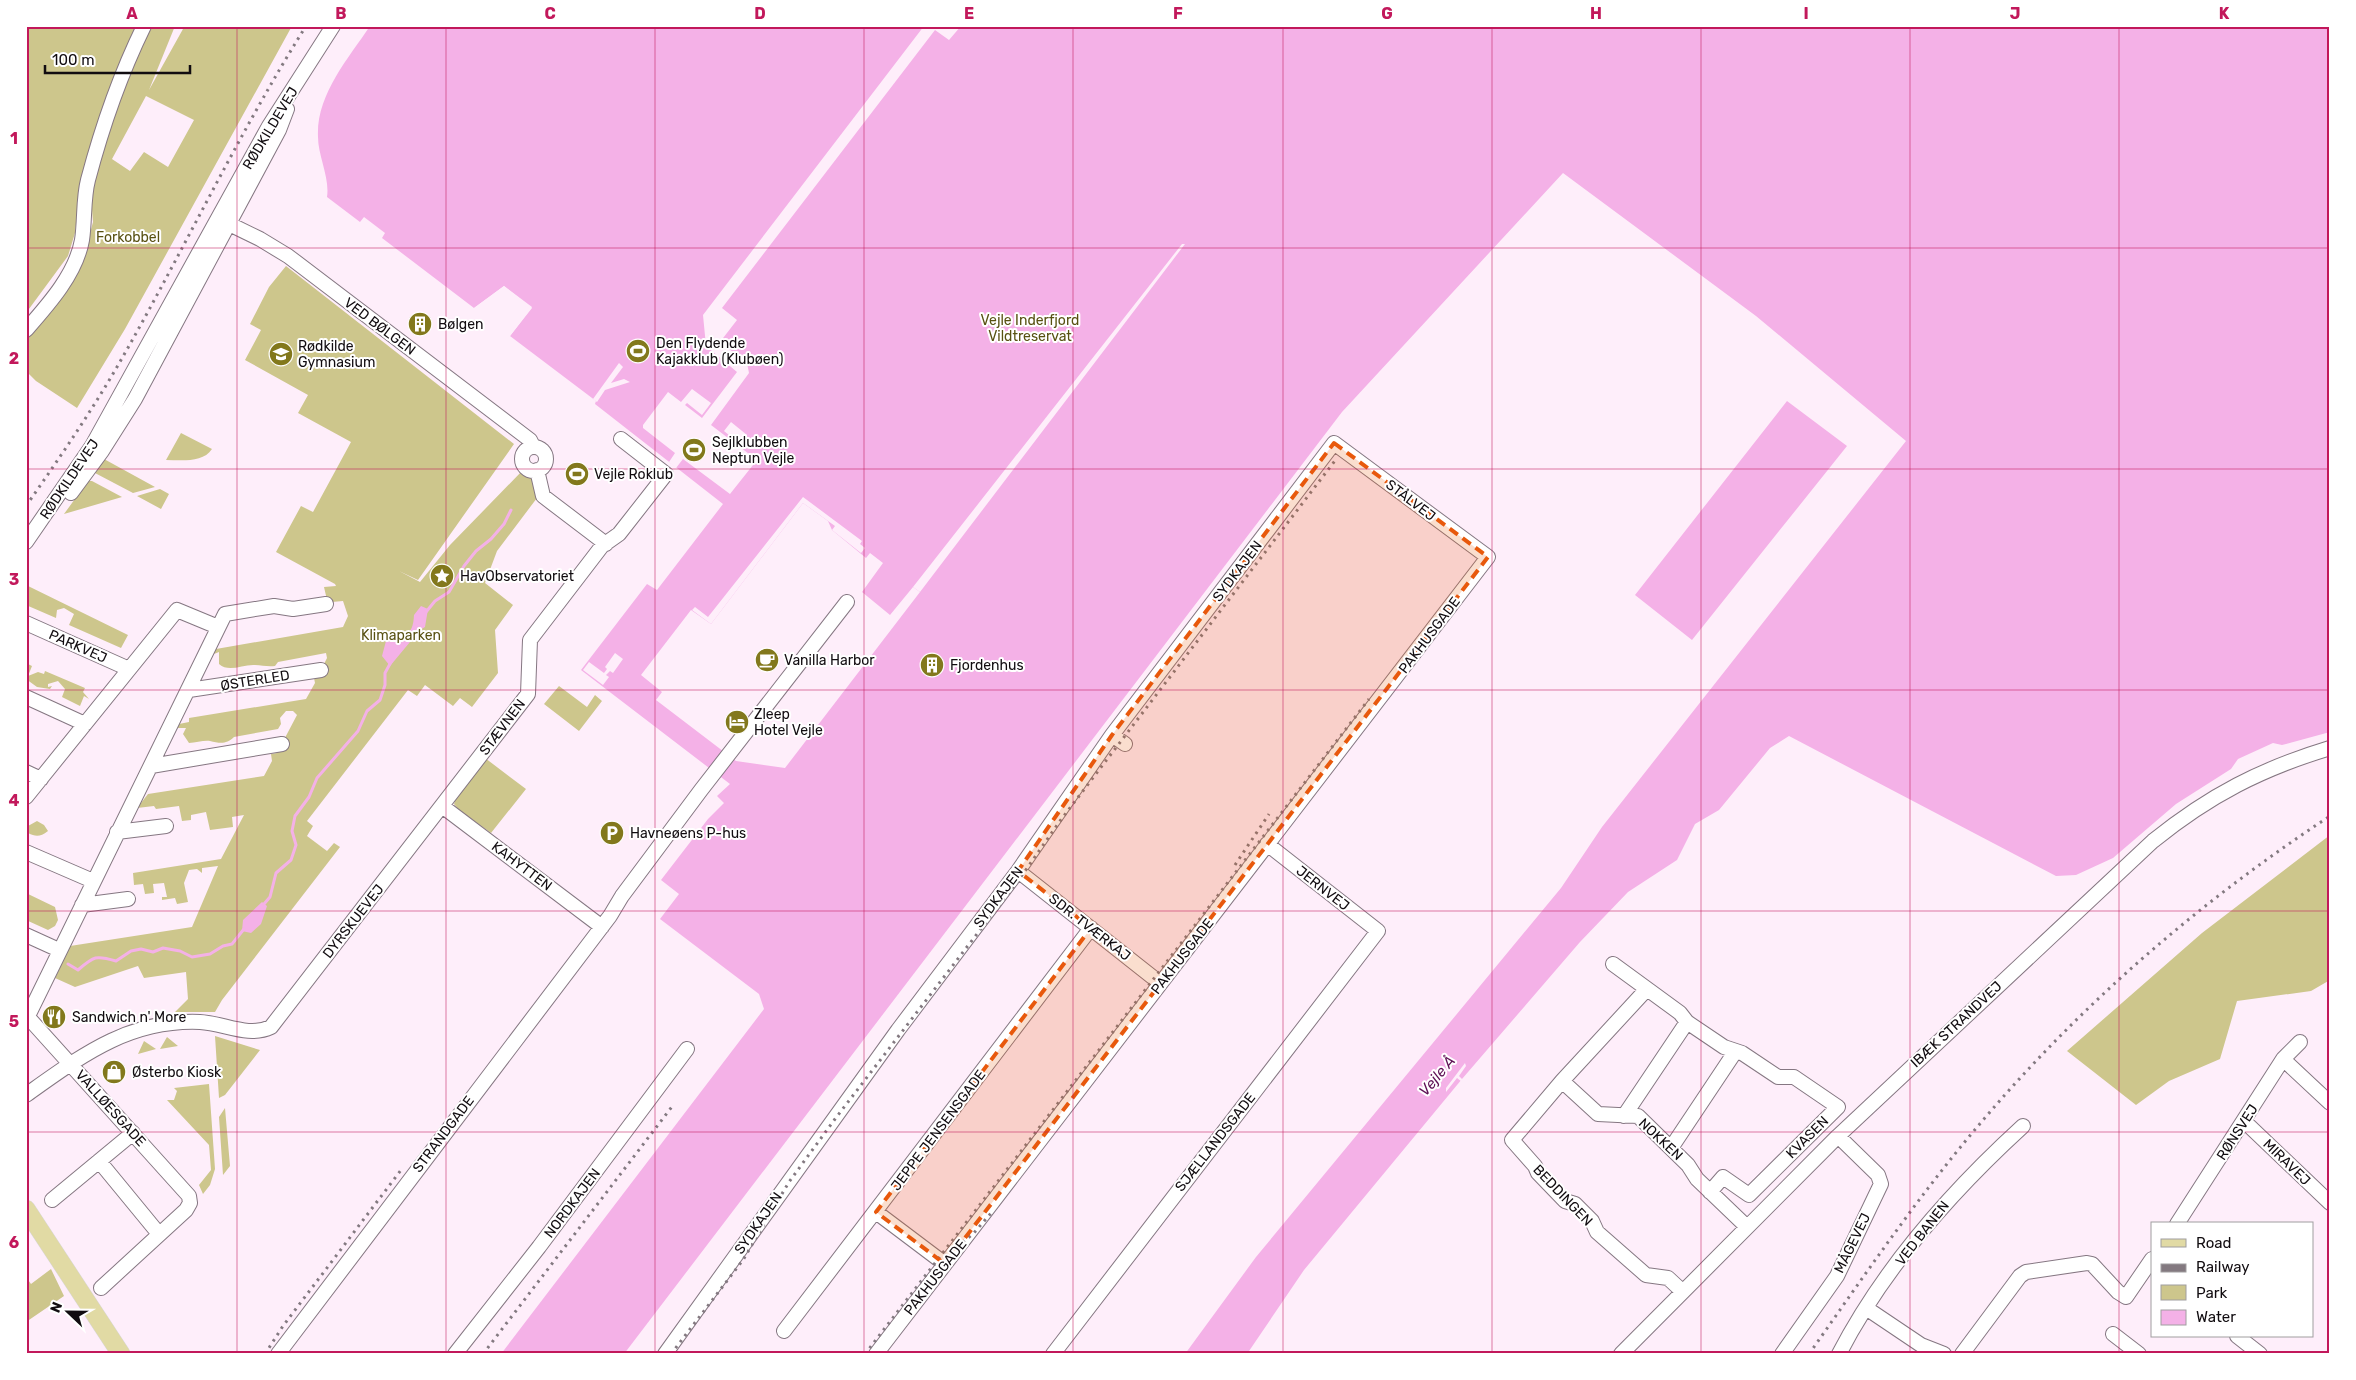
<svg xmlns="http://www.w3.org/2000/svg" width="2356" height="1380" font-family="Rubik,sans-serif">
<rect width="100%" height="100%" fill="#feeefa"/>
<!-- green -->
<path fill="#cdc68c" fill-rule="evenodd" d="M26 26H137L81 180 75 233 68 256 26 313Z
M148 26H175L149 90 183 29 179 26H292L125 329 77 408 36 381 26 371V339L50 309 86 248 93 222 91 198 101 150 116 105ZM146 96 194 120 168 167 144 152 130 171 112 159Z
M286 266 514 444 418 580 399 571 420 582 450 545 522 471 535 481 537 498 497 551 485 583 513 605 495 630 498 673 472 707 460 698 453 706 425 685 417 696 408 690 307 821 313 826 307 836 327 851 334 843 340 847 222 1000 215 1012H175L188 999 186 972 144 978 138 966 75 987 55 978 70 946 192 927 218 866 202 868V873L197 869 189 870 184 883 188 902 177 904 175 898 162 900V897H167L164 883 153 884 154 893 145 894 143 884 134 885 133 873 221 859 244 815 232 817 233 827 210 830 206 812 191 815V820L182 821 179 806 156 809 154 806 137 808 148 794 264 776 272 761 271 754 277 753 297 715 293 711H286L280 718 281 724 278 729 234 737C226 745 219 743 210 741 204 740 196 743 189 743L183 734 186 728H177L179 724 189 722V718L306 699 315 683 314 678H317L327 658 326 653 278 662 275 666C267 667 262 665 255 665 243 664 229 673 219 664V652L214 654 216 649 343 627 348 616 343 601 332 602 327 600 324 587 336 586 335 584 276 552 301 506 313 512 351 442 298 413 308 395 245 360 261 330 250 324 269 287Z
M181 433 212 449C203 463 182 460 166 460Z
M104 459 155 487 133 493 95 473Z
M88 481H92L122 497 64 514Z
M160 489 169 494 161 509 137 496Z
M26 585 128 635 121 648 69 625 74 614 64 608 57 610 56 618 26 605Z
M26 663 32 666 28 676 38 672 44 674 45 671 85 688 83 692 89 699 84 696 80 706 62 697 65 689 58 681 48 684V687L52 686 50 689 37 687 26 679Z
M559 686 587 707 595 695 602 701 579 731 544 704Z
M485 758 526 789 491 833 459 810 454 804 456 798Z
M37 821 44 825 48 831C40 837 36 837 28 833V826Z
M2330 835V980L2311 991 2237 1001 2220 1059 2169 1081 2136 1105 2067 1051 2202 933Z
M26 893 55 907 58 920 55 926 48 930 26 920Z
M215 1036 260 1050 225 1095 219 1098Z
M167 1037 178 1046 160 1049Z
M144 1041 156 1049 138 1054Z
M209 1084 215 1169 210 1185 203 1194 199 1185 211 1170 209 1145 167 1100H174L177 1091 174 1088Z
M225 1108 230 1166 223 1175 219 1117Z
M51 1269 64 1296 26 1322V1277L31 1284Z"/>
<!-- water -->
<path fill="#f4b1e7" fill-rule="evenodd" d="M370 26H2330V732L2282 745 2273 743 2238 759 2231 769 2176 804 2113 858 2076 875 2056 876 1789 736 1770 748 1719 810 1695 824 1677 860 1628 892 1580 942 1462 1079 1304 1270 1247 1354H1185L1256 1257 1561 888 1602 827 1906 441 1756 316 1563 173 1342 412 624 1354H501L764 1009 759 994 660 919 679 894 661 880 708 819 724 803 717 796 730 784 581 670 647 584 657 590 723 504 595 404 596 401 510 336 532 307 504 286 474 308 382 238 385 233 364 217 360 222 327 197C330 178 318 156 318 137 316 95 348 59 370 26ZM803 503 828 521 832 530 866 558 870 553 883 563 862 592 890 615 913 587 920 592 785 768 736 761 656 700 662 692 641 675 691 610 711 624Z
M1787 401 1847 446 1692 640 1635 595Z
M421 606 428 609 425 627 420 630 390 666 382 656 386 641C405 635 413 637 414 615Z
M262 902 267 906 261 924 251 933 242 931 243 920Z"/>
<!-- pier -->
<path fill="#feeefa" d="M924 26H961L949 40 935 30 722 308 737 320 720 342 747 363 749 373 711 425 757 460 730 494 683 459 676 468 669 462 675 453 643 428V425L668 392 681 402 692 389 711 403 702 415 687 403 685 405 702 418 737 372 706 346 703 315Z
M1182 244H1185L920 592 913 587Z
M504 286 532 308 510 336 508 335 528 308 504 289 476 310 474 308Z
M619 363 623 367 611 383 624 379 630 382 605 390 597 402 593 399Z
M731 422 747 435 740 444 724 431Z
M803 497 862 541 860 544 865 548 861 553 832 530 835 526 803 503 711 624 692 610 695 607 708 617Z
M615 653 623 659 613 673 610 671 606 675 609 677 603 685 583 670 589 662 604 673 607 669 605 667Z
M1465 1063 1466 1066 1459 1076 1463 1080 1462 1082 1457 1078 1446 1092V1088Z"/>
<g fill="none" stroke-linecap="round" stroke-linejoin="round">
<!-- stream -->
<path stroke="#f4b1e7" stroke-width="3" d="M426 612 435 601 449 592 464 566 476 551 491 539 504 524 511 510
M264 904 270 897 276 873 291 860 296 845 292 831 295 816 309 797 317 778 358 731 367 711 380 700 385 685V673L391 662
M68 964 78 970C94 956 96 955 116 961L131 951 141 949 153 952 163 948 180 951 192 957 210 954 223 946 232 944 244 929"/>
<!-- minor casing -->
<g stroke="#857782" stroke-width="16">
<path id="minor" d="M221 220 260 239 288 256 530 440 533 446
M26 330C48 305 76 274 82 240 85 221 83 199 88 180 102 127 120 75 144 26
M522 459a12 12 0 1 1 24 0a12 12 0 1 1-24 0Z
M537 470 543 496 606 544
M71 493 102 451 135 399 279 130 287 109
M26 542 92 446 269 126 333 26
M26 623 129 669
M189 690 321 670
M26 697 85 724
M1112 735 1125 744
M151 766 282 744
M26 772 41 779
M26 797 177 610 218 627
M442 806 602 927
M117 832 166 826
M26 852 93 881
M1018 871 1160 983
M82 905 128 899
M26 935 59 950
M1613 964 1680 1013 1687 1022 1724 1047 1742 1053 1778 1077H1794L1838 1107 1749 1195 1723 1177 1710 1192
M1646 990 1562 1081 1512 1140 1535 1166 1538 1173 1565 1201 1575 1204 1592 1221 1597 1232 1646 1275 1668 1278 1682 1291
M26 1015 189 1196 190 1203 186 1210 101 1288
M28 1016 225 614 274 606 293 609 326 604
M2283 1059 2330 1103
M1562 1081 1598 1114 1638 1116 1688 1165 1697 1179 1746 1226
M26 1095C81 1056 129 1019 200 1022 224 1023 248 1038 271 1027L528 694 530 640 602 546 619 534 666 474 621 439
M1624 1116 1687 1022
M2244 1121 2330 1203
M1671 1148 1735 1052
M99 1161 159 1234
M52 1200 133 1133
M876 1212 945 1264
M2177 1224 2283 1059 2300 1042
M1866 1308 1921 1345 1944 1354
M784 1331 1091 928
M2113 1334 2139 1354
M2237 1336 2260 1354
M278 1354 610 916 622 896 701 790 847 602
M455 1354 539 1247 687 1049
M665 1354 898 1030 1018 871 1112 735 1334 443 1488 557 876 1354
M1053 1354 1378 931 1267 844
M1621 1354 1838 1136 2153 841C2210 795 2261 769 2330 748
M1782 1354 1837 1276 1881 1184 1878 1175 1838 1136
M1839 1354C1883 1269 1953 1190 2023 1126
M1962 1354 2020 1276 2026 1272 2087 1263 2092 1264 2118 1292 2126 1297 2152 1259"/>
</g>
<!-- major casing -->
<g stroke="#d9d8d9" stroke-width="19">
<path id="major" d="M26 1209 121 1354"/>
</g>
<!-- minor -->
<use href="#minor" stroke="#fff" stroke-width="14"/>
<!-- major -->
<use href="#major" stroke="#e1daa4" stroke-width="18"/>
<!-- rail -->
<path stroke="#837980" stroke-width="3" stroke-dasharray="2.5 5" stroke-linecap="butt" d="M26 506C58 460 89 415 117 367 182 254 237 136 306 26
M1235 865 1269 814
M945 1256 973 1234 992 1212
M265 1354 283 1326 401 1170
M483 1354 674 1104
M671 1354 743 1260 789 1182 835 1119 1023 874 1060 821 1337 458
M865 1354 1369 699
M1809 1354C1864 1276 1917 1198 1978 1126 2079 1006 2199 902 2330 816"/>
</g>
<!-- marked area -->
<path fill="#e8590c" fill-opacity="0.2" stroke="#e8590c" stroke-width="4" stroke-dasharray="10 6" stroke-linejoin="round" d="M1334 443 1488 557 945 1264 876 1212 1091 928 1018 871 1112 735Z"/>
<!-- grid -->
<path fill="none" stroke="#c2185b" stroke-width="1" stroke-opacity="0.55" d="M237 26V1354M446 26V1354M655 26V1354M864 26V1354M1073 26V1354M1283 26V1354M1492 26V1354M1701 26V1354M1910 26V1354M2119 26V1354M26 248H2330M26 469H2330M26 690H2330M26 911H2330M26 1132H2330"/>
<!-- icons -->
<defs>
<g id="building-disc" transform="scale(1.25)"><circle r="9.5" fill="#82781c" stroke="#fff"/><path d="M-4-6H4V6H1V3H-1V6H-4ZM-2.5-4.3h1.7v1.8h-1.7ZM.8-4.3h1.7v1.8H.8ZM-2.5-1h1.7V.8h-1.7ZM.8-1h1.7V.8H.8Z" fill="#fff"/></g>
<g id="stadium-disc" transform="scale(1.25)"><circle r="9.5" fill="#82781c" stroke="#fff"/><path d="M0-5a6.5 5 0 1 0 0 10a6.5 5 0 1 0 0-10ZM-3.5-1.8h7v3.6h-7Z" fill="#fff"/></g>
<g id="school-disc" transform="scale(1.25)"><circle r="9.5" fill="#82781c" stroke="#fff"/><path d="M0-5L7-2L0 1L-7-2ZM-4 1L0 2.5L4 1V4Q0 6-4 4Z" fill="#fff"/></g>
<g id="sight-disc" transform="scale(1.25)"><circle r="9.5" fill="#82781c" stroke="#fff"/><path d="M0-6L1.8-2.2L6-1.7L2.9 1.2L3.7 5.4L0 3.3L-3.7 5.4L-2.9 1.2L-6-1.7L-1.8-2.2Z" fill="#fff"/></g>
<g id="cafe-disc" transform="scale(1.25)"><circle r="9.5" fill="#82781c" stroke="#fff"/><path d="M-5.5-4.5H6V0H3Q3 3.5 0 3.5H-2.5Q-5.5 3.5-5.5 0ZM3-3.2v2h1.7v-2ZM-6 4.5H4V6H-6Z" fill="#fff"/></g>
<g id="hotel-disc" transform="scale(1.25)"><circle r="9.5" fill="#82781c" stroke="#fff"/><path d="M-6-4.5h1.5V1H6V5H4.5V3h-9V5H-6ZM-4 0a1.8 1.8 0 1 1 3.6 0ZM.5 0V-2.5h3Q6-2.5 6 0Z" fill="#fff"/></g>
<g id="parking-disc" transform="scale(1.25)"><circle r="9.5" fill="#82781c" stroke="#fff"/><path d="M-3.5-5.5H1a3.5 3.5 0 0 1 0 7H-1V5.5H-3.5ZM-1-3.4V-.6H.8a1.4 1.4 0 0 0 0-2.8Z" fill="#fff"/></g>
<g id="restaurant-disc" transform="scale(1.25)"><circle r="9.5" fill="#82781c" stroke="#fff"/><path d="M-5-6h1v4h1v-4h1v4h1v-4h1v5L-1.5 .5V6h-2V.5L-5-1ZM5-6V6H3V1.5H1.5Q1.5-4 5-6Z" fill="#fff"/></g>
<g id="shop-disc" transform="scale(1.25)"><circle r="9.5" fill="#82781c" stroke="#fff"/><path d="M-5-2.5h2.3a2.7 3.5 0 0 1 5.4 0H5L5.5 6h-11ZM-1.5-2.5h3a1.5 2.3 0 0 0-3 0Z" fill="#fff"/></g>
</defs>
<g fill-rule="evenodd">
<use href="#building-disc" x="420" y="324"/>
<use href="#stadium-disc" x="638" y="351"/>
<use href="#school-disc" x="281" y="354"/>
<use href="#stadium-disc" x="694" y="450"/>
<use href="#stadium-disc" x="577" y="474"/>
<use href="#sight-disc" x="442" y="576"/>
<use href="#cafe-disc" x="767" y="660"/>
<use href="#building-disc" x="932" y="665"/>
<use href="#hotel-disc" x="737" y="722"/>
<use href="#parking-disc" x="612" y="833"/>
<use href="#restaurant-disc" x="54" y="1017"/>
<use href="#shop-disc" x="114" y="1072"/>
</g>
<g text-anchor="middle" stroke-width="4" stroke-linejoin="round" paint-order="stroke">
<!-- street labels -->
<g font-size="14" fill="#110c10" stroke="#fff">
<text transform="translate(270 128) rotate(-59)" y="5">RØDKILDEVEJ</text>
<text transform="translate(380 326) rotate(37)" y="5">VED BØLGEN</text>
<text transform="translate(69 479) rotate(-56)" y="5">RØDKILDEVEJ</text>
<text transform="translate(1411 500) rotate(37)" y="5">STÅLVEJ</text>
<text transform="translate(1237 571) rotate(-53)" y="5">SYDKAJEN</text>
<text transform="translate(1429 635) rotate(-53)" y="5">PAKHUSGADE</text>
<text transform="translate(78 646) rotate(24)" y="5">PARKVEJ</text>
<text transform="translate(255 680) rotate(-9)" y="5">ØSTERLED</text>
<text transform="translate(502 727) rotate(-53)" y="5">STÆVNEN</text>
<text transform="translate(522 866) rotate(37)" y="5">KAHYTTEN</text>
<text transform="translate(1323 888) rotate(38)" y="5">JERNVEJ</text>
<text transform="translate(998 897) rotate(-53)" y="5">SYDKAJEN</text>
<text transform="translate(353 921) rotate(-52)" y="5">DYRSKUEVEJ</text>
<text transform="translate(1090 927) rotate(38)" y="5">SDR. TVÆRKAJ</text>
<text transform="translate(1182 956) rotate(-52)" y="5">PAKHUSGADE</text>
<text transform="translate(1956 1024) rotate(-43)" y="5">IBÆK STRANDVEJ</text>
<text transform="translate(111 1108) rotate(48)" y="5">VALLØESGADE</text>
<text transform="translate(938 1130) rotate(-53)" y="5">JEPPE JENSENSGADE</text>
<text transform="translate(2237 1132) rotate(-57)" y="5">RØNSVEJ</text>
<text transform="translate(443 1134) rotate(-53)" y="5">STRANDGADE</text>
<text transform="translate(1807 1137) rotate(-45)" y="5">KVASEN</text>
<text transform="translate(1661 1139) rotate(43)" y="5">NOKKEN</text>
<text transform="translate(1215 1142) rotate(-52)" y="5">SJÆLLANDSGADE</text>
<text transform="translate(2287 1162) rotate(44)" y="5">MIRAVEJ</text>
<text transform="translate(1563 1195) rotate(46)" y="5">BEDDINGEN</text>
<text transform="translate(572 1203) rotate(-53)" y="5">NORDKAJEN</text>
<text transform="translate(758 1223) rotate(-55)" y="5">SYDKAJEN</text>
<text transform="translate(1922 1233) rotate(-52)" y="5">VED BANEN</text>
<text transform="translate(1852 1243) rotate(-64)" y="5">MÅGEVEJ</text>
<text transform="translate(935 1277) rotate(-52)" y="5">PAKHUSGADE</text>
</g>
<!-- park labels -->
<g font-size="14" fill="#585112" stroke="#fff">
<text x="128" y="242">Forkobbel</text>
<text x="1030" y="325">Vejle Inderfjord<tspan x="1030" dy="16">Vildtreservat</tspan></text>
<text x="401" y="640">Klimaparken</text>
</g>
<!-- poi labels -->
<g font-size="14" fill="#110c10" stroke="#fff" text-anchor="start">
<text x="438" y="329">Bølgen</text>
<text x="656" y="348">Den Flydende<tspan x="656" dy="16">Kajakklub (Klubøen)</tspan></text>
<text x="298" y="351">Rødkilde<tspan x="298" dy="16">Gymnasium</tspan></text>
<text x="712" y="447">Sejlklubben<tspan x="712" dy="16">Neptun Vejle</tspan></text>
<text x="594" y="479">Vejle Roklub</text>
<text x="460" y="581">HavObservatoriet</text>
<text x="784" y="665">Vanilla Harbor</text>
<text x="950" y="670">Fjordenhus</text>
<text x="754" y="719">Zleep<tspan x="754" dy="16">Hotel Vejle</tspan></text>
<text x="630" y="838">Havneøens P-hus</text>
<text x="72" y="1022">Sandwich n' More</text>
<text x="132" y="1077">Østerbo Kiosk</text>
</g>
<!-- water labels -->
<g font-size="15" font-style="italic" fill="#5e1155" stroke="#fff">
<text transform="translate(1437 1076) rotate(-50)" y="5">Vejle Å</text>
</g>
</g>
<!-- border -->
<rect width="2356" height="1380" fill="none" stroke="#ffffff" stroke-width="55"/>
<!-- legend -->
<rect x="2151" y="1222" width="162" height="115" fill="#ffffff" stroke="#a09e9f"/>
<rect x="2161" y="1239" width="25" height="8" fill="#e1daa4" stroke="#a09e9f"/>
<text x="2196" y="1248" font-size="15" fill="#110c10">Road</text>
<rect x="2161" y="1264" width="25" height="8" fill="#837980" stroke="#a09e9f"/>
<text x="2196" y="1272" font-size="15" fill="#110c10">Railway</text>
<rect x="2161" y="1285" width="25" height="15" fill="#cdc68c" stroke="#a09e9f"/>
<text x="2196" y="1298" font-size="15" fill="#110c10">Park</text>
<rect x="2161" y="1310" width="25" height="15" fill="#f4b1e7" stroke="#a09e9f"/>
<text x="2196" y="1322" font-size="15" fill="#110c10">Water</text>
<!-- north arrow -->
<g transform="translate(68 1312) rotate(292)" stroke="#ffffff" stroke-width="4" paint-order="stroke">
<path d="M0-4L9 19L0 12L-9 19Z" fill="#110c10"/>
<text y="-8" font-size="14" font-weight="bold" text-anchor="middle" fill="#110c10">N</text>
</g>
<!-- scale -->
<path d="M45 65v8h145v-8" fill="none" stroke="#110c10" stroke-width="2.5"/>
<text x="52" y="65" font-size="15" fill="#110c10" stroke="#ffffff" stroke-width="4" paint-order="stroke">100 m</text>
<rect x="28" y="28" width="2300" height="1324" fill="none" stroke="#c2185b" stroke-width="2"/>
<g font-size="16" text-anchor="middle" font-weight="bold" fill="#c2185b">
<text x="132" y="19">A</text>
<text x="341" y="19">B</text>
<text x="550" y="19">C</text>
<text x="760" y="19">D</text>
<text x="969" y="19">E</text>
<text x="1178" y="19">F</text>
<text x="1387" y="19">G</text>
<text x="1596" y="19">H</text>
<text x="1806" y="19">I</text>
<text x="2015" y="19">J</text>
<text x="2224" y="19">K</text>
<text x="14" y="144">1</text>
<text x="14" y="364">2</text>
<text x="14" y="585">3</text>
<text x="14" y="806">4</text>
<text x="14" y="1027">5</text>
<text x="14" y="1248">6</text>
</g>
</svg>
